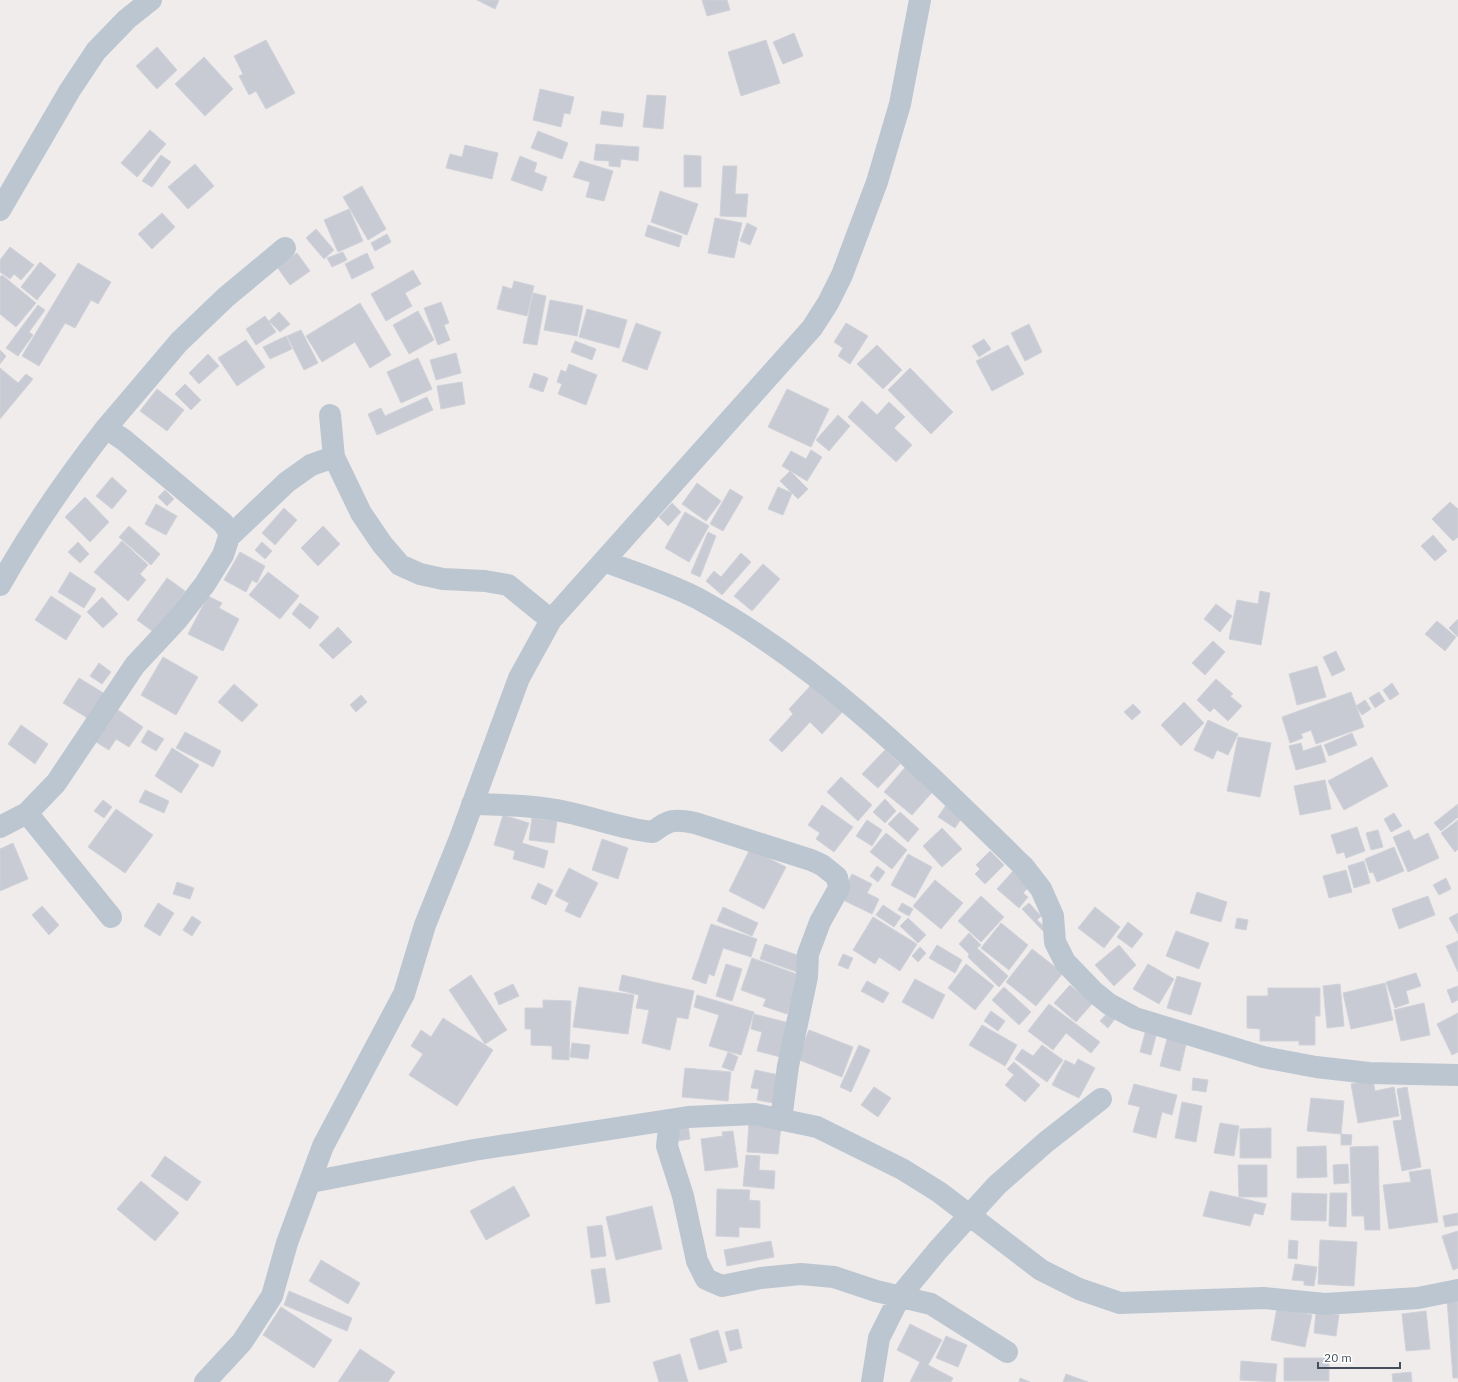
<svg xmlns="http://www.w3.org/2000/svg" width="1458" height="1382" font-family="'IBM Plex Sans',sans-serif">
<rect width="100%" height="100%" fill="#f0ecec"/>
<!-- building -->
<path fill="#c8cbd3" stroke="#d0d2d9" d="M477 0H499L495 9Z
M702 0H727L730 10 707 16Z
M794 33 803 56 783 64 773 42Z
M266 40 295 93 266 109 256 91 249 95 239 76 243 74 234 56Z
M766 40 780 83 741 96 728 52Z
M157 47 177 70 157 89 136 66Z
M204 57 233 89 205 116 175 84Z
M540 89 574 97 570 114 564 113 561 127 533 120Z
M647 95 666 96 663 129 643 127Z
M602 111 624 114 622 127 600 124Z
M150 130 166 144 137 177 121 163Z
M538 131 568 143 562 159 531 148Z
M596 144 639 147 638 161 621 159 620 167 609 166V161L594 160Z
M465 145 498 153 492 179 446 168 450 154 462 157Z
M161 155 171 162 152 187 142 181Z
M684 155 701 156V187H684Z
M520 156 537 163 534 172 547 177 542 191 511 180Z
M580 161 613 171 604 201 586 197 590 182 573 177Z
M195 164 214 186 188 209 168 187Z
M723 166H737L735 194H748L746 217 720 216Z
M362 186 386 229 368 240 343 197Z
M660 191 698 204 687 235 651 222Z
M349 209 363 241 338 252 324 220Z
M162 213 175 227 152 249 138 234Z
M715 218 742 223 734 258 708 253Z
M747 223 757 228 750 245 740 241Z
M648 225 682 236 679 247 645 236Z
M316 229 334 250 324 259 306 238Z
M387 234 391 242 375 251 371 243Z
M10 247 34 265 21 280 14 274 10 279 0 272V260Z
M343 252 347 260 332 267 327 258Z
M297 253 310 271 290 285 277 267Z
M367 253 374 268 352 279 345 264Z
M40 262 56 275 37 300 21 287Z
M78 263 111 282 98 304 91 300 75 328 65 323 39 366 22 356Z
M413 270 421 284 405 293 412 306 386 321 371 294Z
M2 275 36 303 16 327 0 314V277Z
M514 281 534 286 527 316 497 309 503 286 512 289Z
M533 293 546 296 537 345 523 343Z
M550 300 583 306 577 336 544 330Z
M441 302 449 323 444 325 450 340 438 345 424 308Z
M360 303 391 355 370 368 355 342 322 362 306 336Z
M38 305 45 310 29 332 33 335 18 356 6 348Z
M587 309 627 320 619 348 579 337Z
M418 311 434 340 409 354 393 325Z
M279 312 290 324 280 332 269 321Z
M265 316 276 332 256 345 246 329Z
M636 323 661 332 647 370 622 361Z
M846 323 868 336 850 364 838 356 843 348 834 342Z
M1029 324 1042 352 1025 361 1011 333Z
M301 330 318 363 304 370 287 336Z
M286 336 292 349 270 359 263 347Z
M984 339 991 349 979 357 972 346Z
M246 340 265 367 237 386 218 358Z
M575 341 596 349 592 360 571 352Z
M877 345 902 370 883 389 857 364Z
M1008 345 1024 374 992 391 976 361Z
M0 350 6 356 0 364Z
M456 353 461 373 436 380 430 360Z
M208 354 219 366 199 384 189 373Z
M418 358 432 389 401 403 387 372Z
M569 364 597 375 586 405 558 394 562 384 557 382 561 370 566 372Z
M0 368 18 383 26 374 33 379 0 419Z
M910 368 953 412 931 434 888 390Z
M534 373 548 378 543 392 529 387Z
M462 382 465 404 441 409 437 386Z
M185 384 201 400 191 410 175 394Z
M157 389 184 410 167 431 140 411Z
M787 389 829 409 811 447 768 427Z
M427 397 433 410 377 435 368 414 381 408 385 416Z
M862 401 877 415 889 402 905 417 894 428 912 445 896 462 848 417Z
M838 415 850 426 829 451 816 440Z
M811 450 822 457 807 481 782 466 791 451 806 459Z
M790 471 808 489 798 499 780 481Z
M112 477 127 491 112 509 96 496Z
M697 483 721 501 706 521 682 504Z
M778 487 792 493 783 515 768 509Z
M730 489 743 497 723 531 710 524Z
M165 490 174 499 167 506 158 497Z
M85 497 109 522 90 542 65 517Z
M1450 502 1458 509V537L1453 541 1432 519Z
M672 503 681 512 668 526 659 517Z
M156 504 177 516 166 535 145 524Z
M284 508 297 520 275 545 262 533Z
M685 512 709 526 689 562 665 548Z
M129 526 160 554 151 565 119 537Z
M323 526 340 544 318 566 301 548Z
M708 532 716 536 700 577 691 573Z
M1433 535 1447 551 1435 561 1421 546Z
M122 541 148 565 140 574 146 580 128 601 94 572Z
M78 542 89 554 80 563 68 552Z
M262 542 272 551 265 559 255 550Z
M240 552 265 566 257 583 252 580 246 592 224 580Z
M741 553 751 562 722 595 706 581 714 571 721 577Z
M763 564 780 579 752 611 734 596Z
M70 572 96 589 84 608 58 592Z
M268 572 299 596 280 619 249 595Z
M167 578 185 591 155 633 137 620Z
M1260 591 1270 593 1261 645 1229 639 1237 600 1258 604Z
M51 596 81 616 66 640 35 620Z
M208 596 222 603 219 608 239 619 223 651 188 634Z
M102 597 118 614 103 628 87 612Z
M300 603 319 617 310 629 292 614Z
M1216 604 1232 616 1220 632 1204 619Z
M1458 619V637L1449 628Z
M1437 621 1456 637 1445 651 1425 634Z
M338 627 352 642 333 659 319 645Z
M1213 641 1225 652 1205 675 1192 663Z
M1336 651 1345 670 1332 676 1323 657Z
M163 657 198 677 176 715 141 695Z
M99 663 111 672 102 684 90 676Z
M1317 666 1326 697 1297 705 1289 674Z
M79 678 105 694 89 719 63 703Z
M1216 679 1233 694 1230 696 1242 706 1228 721 1214 708 1210 712 1197 700Z
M815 681 845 709 822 734 810 722 782 752 769 740 793 714 789 709Z
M1392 683 1399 694 1390 700 1383 690Z
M234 684 258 705 242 722 218 702Z
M1351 692 1364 727 1316 744 1311 730 1301 734 1303 738 1290 743 1282 717Z
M1379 692 1385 701 1375 708 1369 698Z
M361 695 367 702 356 712 350 705Z
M1365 700 1371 709 1362 715 1356 706Z
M1184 702 1204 723 1181 746 1161 725Z
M1133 704 1141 712 1132 720 1124 712Z
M118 710 143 727 129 747 116 739 109 750 96 742Z
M1208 720 1238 734 1228 755 1217 750 1213 759 1194 750Z
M21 725 48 744 35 764 8 744Z
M148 730 164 739 156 751 141 742Z
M185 732 221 751 213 767 176 748Z
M1352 733 1357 745 1329 756 1324 745Z
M1238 737 1271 743 1260 797 1227 791Z
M1301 743 1303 751 1321 745 1326 762 1296 770 1289 746Z
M172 748 199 765 181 793 155 776Z
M885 750 900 764 878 788 862 774Z
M1372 757 1388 786 1344 810 1328 781Z
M908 764 936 788 912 815 884 792Z
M841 777 872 805 858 821 827 792Z
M1325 780 1331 809 1300 815 1294 786Z
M145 790 169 801 164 813 139 802Z
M885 799 896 811 885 823 873 812Z
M103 800 112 807 104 818 94 811Z
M1458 804V817L1441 831 1434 823Z
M822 805 853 827 834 852 816 839 820 833 808 825Z
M946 805 963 816 955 828 938 817Z
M116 809 153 835 125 873 88 847Z
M900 812 919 829 908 842 888 824Z
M1394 813 1402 826 1391 832 1384 819Z
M503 815 529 823 522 843 548 851 544 868 513 859 515 851 494 845Z
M532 818 557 821 554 843 529 840Z
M867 820 882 830 872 846 856 836Z
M1458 820V849L1455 852 1441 833Z
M1357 827 1365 851 1346 858 1344 852 1337 854 1331 835Z
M942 828 962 849 942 867 923 846Z
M1378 830 1383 847 1371 850 1366 833Z
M1409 830 1414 840 1428 833 1439 858 1408 872 1393 837Z
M886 833 907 850 892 869 870 852Z
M602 839 628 848 618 879 592 870Z
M13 843 28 879 0 891V849Z
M1394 847 1404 871 1377 882 1373 872 1370 873 1365 859Z
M750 849 786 867 764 909 729 891Z
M990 851 1004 865 985 884 975 874 980 869 976 865Z
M908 854 932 867 915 898 891 885Z
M1364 861 1370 883 1354 888 1348 866Z
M877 866 885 872 878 882 870 876Z
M569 868 598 883 580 918 565 911 569 903 555 896Z
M1346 870 1352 892 1329 898 1323 876Z
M1013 871 1030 886 1023 893 1028 897 1019 908 997 889Z
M852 874 872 884 867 893 879 899 872 914 839 898Z
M1446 878 1451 889 1439 895 1433 885Z
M935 880 963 903 941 929 913 906Z
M177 882 194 888 190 899 173 894Z
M538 883 553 890 546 905 531 898Z
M1197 892 1227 902 1221 922 1190 913Z
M981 896 1004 917 981 942 958 921Z
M1428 896 1435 915 1399 929 1392 909Z
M158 903 174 913 160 936 144 926Z
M902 903 913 909 909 916 898 910Z
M1029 903 1041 916 1037 920 1046 928 1043 931 1022 909Z
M883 905 901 917 894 927 876 915Z
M42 906 59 925 49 935 32 915Z
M723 907 758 923 752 936 717 921Z
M1095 907 1120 927 1104 948 1078 928Z
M1458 913V934L1449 918Z
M192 916 201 922 192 936 183 930Z
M873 917 917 944 900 971 879 957 875 964 853 950Z
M908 918 926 935 918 943 900 926Z
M1237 918 1248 920 1246 930 1235 928Z
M1128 922 1143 934 1132 948 1117 937Z
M1001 923 1028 945 1009 970 981 948Z
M711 924 757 939 751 957 723 948 714 976 709 974 706 984 692 979Z
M1176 931 1209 943 1199 969 1166 956Z
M969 933 981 945 977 948 1008 976 999 987 968 957 969 954 959 944Z
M1458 941V972L1446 946Z
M765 944 803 957 797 972 760 959Z
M937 945 962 960 955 973 929 958Z
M1119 945 1136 965 1114 986 1095 965Z
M920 947 926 953 918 962 912 956Z
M1032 949 1063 973 1036 1006 1006 982Z
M843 954 853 958 848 969 838 965Z
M752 958 802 976 787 1014 763 1006 766 999 741 990Z
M726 964 742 969 732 1001 716 996Z
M966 964 994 986 975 1010 948 988Z
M1148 964 1174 979 1159 1004 1133 989Z
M1416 973 1421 986 1406 991 1409 1003 1395 1008 1386 982Z
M471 975 507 1030 485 1044 449 990Z
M622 975 694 991 688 1019 677 1017 670 1050 642 1043 649 1010 636 1008 639 995 619 990Z
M1177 976 1201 983 1191 1015 1167 1008Z
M915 979 945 995 933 1019 902 1002Z
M867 981 889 993 883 1003 861 991Z
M1385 983 1393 1020 1351 1029 1343 993Z
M513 984 519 996 499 1005 494 993Z
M1340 984 1344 1026 1327 1028 1323 986Z
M1070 985 1092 1004 1076 1022 1054 1003Z
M1458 986V1000L1452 1003 1447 990Z
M579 987 634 995 628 1034 573 1027Z
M1004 987 1031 1012 1019 1025 992 1000Z
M1268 988H1320V1016H1315V1045H1299V1041H1260V1029L1247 1028V996H1268Z
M697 995 754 1012 741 1055 709 1046 719 1015 694 1007Z
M543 1000 571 1001 569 1060 552 1059V1046L531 1045V1029H525V1008H543Z
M1424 1003 1430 1035 1401 1041 1394 1010Z
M1049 1004 1100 1042 1091 1053 1066 1033 1053 1050 1028 1031Z
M1111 1009 1118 1015 1108 1028 1100 1021Z
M991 1011 1005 1021 998 1031 984 1021Z
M1458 1013V1052L1452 1055 1437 1024Z
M754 1014 793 1024 784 1058 757 1051 762 1032 751 1029Z
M443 1018 493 1050 457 1106 409 1075 423 1054 411 1046 421 1030 431 1037Z
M982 1025 1017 1045 1005 1066 969 1045Z
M1146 1029 1157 1032 1151 1055 1140 1052Z
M809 1030 853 1047 842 1077 797 1059Z
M1168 1035 1187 1040 1180 1071 1160 1066Z
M572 1043 590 1045 588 1059 570 1057Z
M859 1045 870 1050 851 1092 840 1087Z
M1042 1045 1063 1060 1047 1082 1015 1059 1022 1049 1033 1056Z
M728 1052 738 1057 733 1071 722 1067Z
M1078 1059 1095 1068 1079 1098 1052 1085 1065 1060 1075 1065Z
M1014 1062 1040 1085 1025 1102 1005 1085 1014 1075 1007 1069Z
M685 1068 731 1072 728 1101 682 1097Z
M755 1070 779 1075 773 1103 757 1100 759 1089 751 1088Z
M1193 1078 1208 1080 1206 1092 1192 1090Z
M1373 1080 1375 1091 1394 1087 1399 1116 1358 1123 1351 1084Z
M1134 1084 1177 1095 1172 1115 1162 1112 1156 1138 1133 1132 1140 1107 1128 1104Z
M874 1087 891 1098 878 1117 861 1105Z
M1407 1087 1421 1167 1402 1171 1393 1121 1402 1120 1397 1089Z
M1311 1098 1344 1101 1341 1134 1307 1131Z
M1182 1102 1202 1106 1196 1142 1175 1138Z
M749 1123 781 1126 778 1154 747 1152Z
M1220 1123 1239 1126 1234 1156 1214 1153Z
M688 1125 690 1139 677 1141 675 1128Z
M1271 1128V1158H1240V1129Z
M733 1131 738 1167 705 1171 701 1139 723 1136 722 1132Z
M1341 1134 1352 1135 1351 1145H1341Z
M1326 1146 1327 1177 1297 1178V1147Z
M1378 1146 1380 1230H1365L1364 1216H1352L1350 1147Z
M746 1155 760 1156 759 1170 775 1171 774 1189 743 1186Z
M165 1156 201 1182 187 1201 151 1176Z
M1348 1164 1349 1183 1334 1184 1333 1165Z
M1238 1165H1267V1197H1239Z
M1430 1169 1438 1222 1389 1229 1383 1185 1411 1182 1409 1172Z
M141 1181 179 1213 155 1241 117 1209Z
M514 1186 530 1216 486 1240 470 1211Z
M717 1189 750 1190 749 1200 760 1201V1228L739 1227V1237L716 1236Z
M1210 1191 1266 1204 1263 1215 1254 1213 1250 1226 1203 1216Z
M1292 1193 1327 1194 1326 1221 1291 1220Z
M1330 1193H1347L1346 1227 1329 1226Z
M652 1206 662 1249 616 1260 606 1217Z
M1458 1213V1225L1445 1227 1443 1216Z
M602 1225 606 1256 591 1258 587 1227Z
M1458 1231V1268L1453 1270 1442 1236Z
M1289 1240 1298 1241 1297 1259 1288 1258Z
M1320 1240 1357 1242 1354 1286 1318 1284Z
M771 1241 774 1257 727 1266 724 1250Z
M321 1260 360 1283 348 1304 309 1281Z
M1295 1264 1317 1267 1314 1286 1304 1285V1281L1292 1280Z
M605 1268 610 1302 596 1304 591 1270Z
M289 1291 352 1318 347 1331 284 1305Z
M1458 1298V1378H1453L1447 1299Z
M281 1307 332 1340 314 1368 263 1335Z
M1277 1308 1312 1315 1305 1347 1271 1340Z
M1426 1311 1430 1349 1406 1351 1402 1314Z
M1316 1313 1339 1315 1336 1336 1314 1333Z
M910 1324 942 1340 928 1365 953 1378 951 1382H910L920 1362 897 1350Z
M738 1329 742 1348 730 1351 725 1332Z
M718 1330 727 1362 699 1370 690 1339Z
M946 1336 967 1345 958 1367 936 1358Z
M360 1349 395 1372 388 1382H338Z
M680 1354 688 1382H659L653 1362Z
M1284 1358H1329V1381H1284Z
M1241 1361 1277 1364 1275 1382 1240 1380Z
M1411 1372 1412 1382H1393L1392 1374Z
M1066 1374 1088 1382H1063Z
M1020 1378 1030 1382H1019Z"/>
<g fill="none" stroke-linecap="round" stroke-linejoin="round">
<!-- street -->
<path stroke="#bcc6d0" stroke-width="22" d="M0 210 70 90 96 51 127 19 151 0
M330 415 334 457 361 513 382 544 400 565 420 574 443 579 485 581 508 585 551 620
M229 537 287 482 311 465 334 457
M604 561C635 573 668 583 697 598 822 666 923 769 1024 867L1041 889 1053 916 1055 942 1065 962 1093 991 1109 1004 1135 1018 1263 1057 1316 1067 1369 1073 1458 1075
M0 585C31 530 67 478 106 428
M472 804C503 805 535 805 566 812 595 818 623 829 653 832 669 819 675 819 695 823L811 860 822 865 837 877 839 888 820 922 808 954 807 977 788 1066 781 1120
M27 813 111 917
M0 827 27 813 56 783 135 665 177 620 205 584 223 555 229 537 228 530 223 523 124 440 106 428 179 342 226 297 285 248
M670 1120 667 1146 683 1196 697 1261 706 1279 722 1286 761 1278 801 1274 834 1277 876 1291 931 1304 1007 1352
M311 1182 474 1150 688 1117 755 1114 817 1127 902 1169 939 1192 1041 1270 1079 1289 1120 1303 1264 1298 1325 1304 1418 1298 1458 1290
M205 1382 242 1342 272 1296 287 1243 323 1146 404 994 425 925 460 838 519 678 551 620 812 328 828 303 842 275 877 182 900 104 920 0
M872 1382 879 1338 900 1296 938 1250 997 1185 1046 1142 1101 1099"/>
</g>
<!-- scale -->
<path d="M1318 1362v6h82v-6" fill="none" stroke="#444f5b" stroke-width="2"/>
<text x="1324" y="1362" font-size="12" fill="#444f5b" stroke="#ffffff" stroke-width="3" paint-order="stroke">20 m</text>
</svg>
